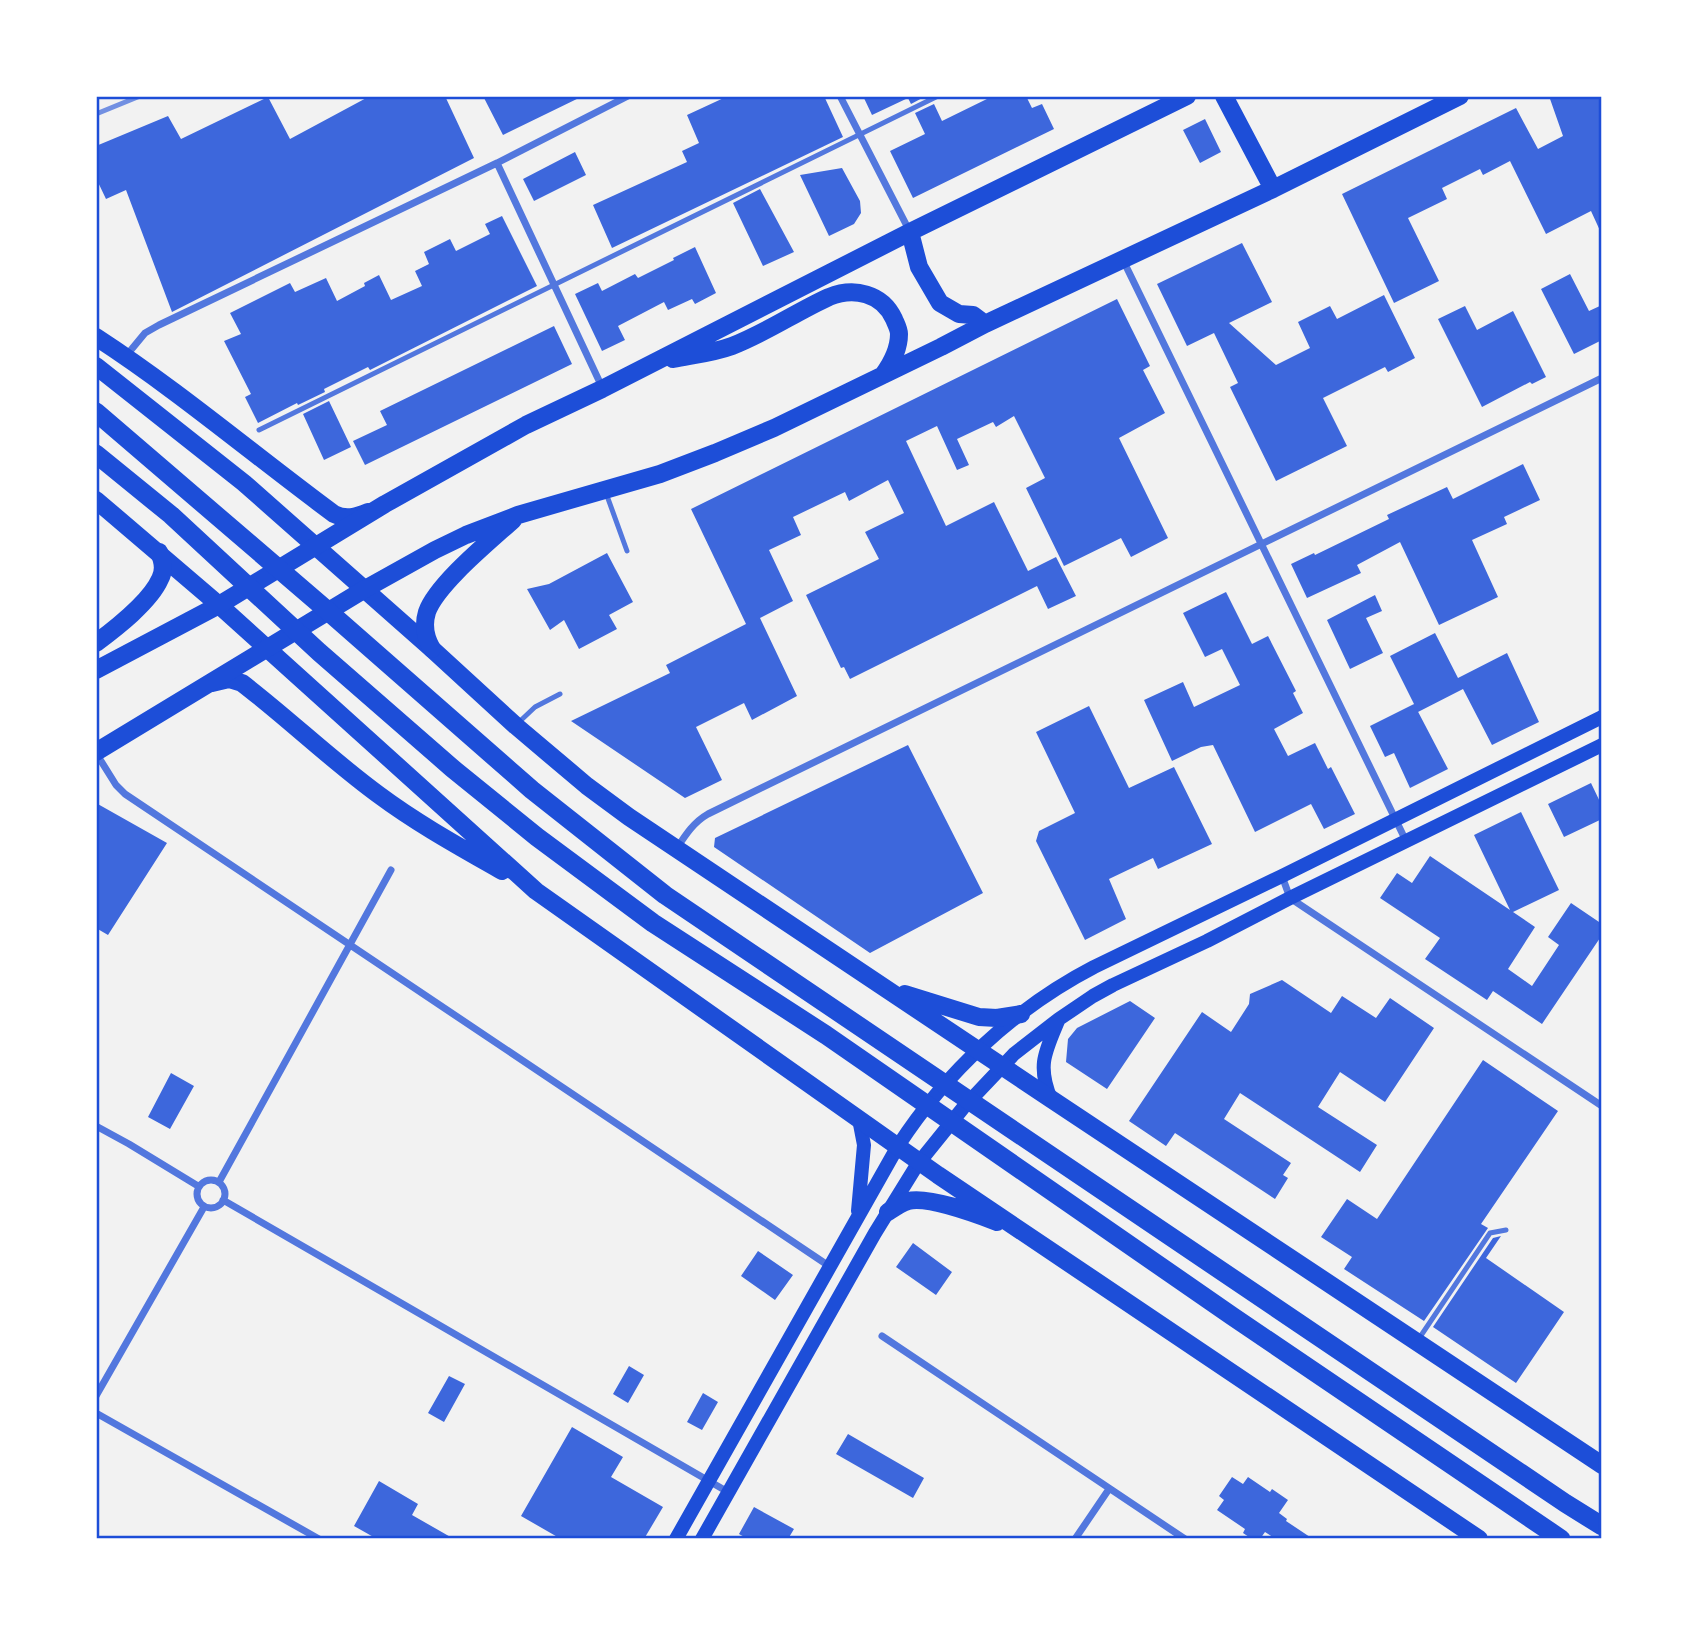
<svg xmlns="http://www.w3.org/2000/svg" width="1698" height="1635" font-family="Signika,sans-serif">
<rect width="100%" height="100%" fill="#f2f2f2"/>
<!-- building -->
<path fill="#3d67dc" d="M370 96H445L474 158 172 312 126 190 106 199 96 178V146L168 116 181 139 268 97 290 139Z
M483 96H583L503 135Z
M728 96H824L843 137 612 248 593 205 687 162 682 151 699 143 687 115Z
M863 96H926L911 104 908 98 872 115Z
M993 96H1026L1032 108 1042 104 1054 129 913 198 890 151 925 134 915 113 934 104 942 121Z
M1549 96H1602V235L1591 211 1546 234 1510 161 1483 175 1480 169 1442 188 1447 199 1408 218 1439 281 1394 303 1342 194 1516 108 1538 149 1563 136Z
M1205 119 1221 152 1200 163 1183 130Z
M575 152 586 175 534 201 523 179Z
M842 168 860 201 861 213 854 224 829 236 800 175Z
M760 189 794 252 763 266 733 203Z
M502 216 537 286 370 370 368 367 324 389 325 392 298 405 297 403 258 423 245 397 251 394 224 341 241 334 230 313 290 283 295 292 326 278 337 301 365 286 364 283 379 275 391 300 422 286 415 271 429 264 424 252 450 239 456 251 490 234 485 224Z
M1242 243 1272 302 1229 323 1276 365 1310 348 1298 322 1330 306 1337 319 1384 295 1415 358 1388 372 1385 367 1323 398 1347 446 1276 481 1230 387 1238 383 1214 333 1187 346 1157 284Z
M695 247 716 293 695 304 692 299 668 310 664 302 618 326 625 340 602 351 575 294 598 283 602 291 635 274 638 278 674 260 673 258Z
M1570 274 1589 311 1602 305V340L1574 354 1541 289Z
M1117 299 1150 366 1143 370 1165 413 1119 438 1168 538 1131 557 1121 538 1064 566 1026 488 1045 478 1014 416 996 427 993 422 957 439 969 465 957 470 937 426 906 441 946 526 994 502 1028 571 1056 557 1076 596 1048 609 1037 586 850 679 844 667 841 668 806 595 879 559 865 532 904 513 888 480 849 501 845 492 793 517 801 535 769 550 793 601 760 618 797 696 752 720 744 703 696 727 722 780 685 798 571 721 670 673 666 665 746 624 691 509Z
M1465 306 1477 330 1513 311 1546 377 1532 384 1530 382 1482 407 1438 319Z
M554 326 572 364 365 465 353 441 387 425 380 411Z
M329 401 351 447 324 460 303 414Z
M1523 464 1540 500 1504 517 1507 524 1472 540 1498 597 1439 625 1400 542 1357 565 1361 573 1307 598 1291 564 1314 553 1315 555 1389 519 1387 515 1447 487 1453 499Z
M607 553 633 602 609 615 617 629 579 649 564 620 550 630 527 589 549 584Z
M1226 592 1252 644 1268 636 1296 691 1293 693 1303 713 1274 729 1288 756 1315 743 1328 769 1331 767 1355 814 1324 829 1311 804 1255 832 1213 745 1201 747 1172 761 1144 700 1183 682 1194 707 1240 685 1222 649 1205 657 1183 613Z
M1375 595 1382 611 1366 618 1383 653 1350 669 1327 620Z
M1435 633 1458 678 1507 653 1539 722 1492 745 1463 689 1418 712 1390 656Z
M1414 704 1448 769 1410 788 1394 753 1385 757 1370 726Z
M1089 706 1129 788 1174 767 1212 844 1158 869 1153 858 1109 879 1126 919 1085 940 1036 841 1039 831 1075 813 1036 732Z
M908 745 983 893 870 953 714 847 715 838Z
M1591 783 1602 806V819L1564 837 1548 804Z
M96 803 167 843 108 935 96 928Z
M1521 812 1559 890 1513 912 1535 927 1508 969 1532 986 1559 945 1548 937 1571 903 1602 924V935L1542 1024 1493 991 1487 1000 1425 959 1440 938 1380 898 1397 873 1412 883 1430 856 1510 910 1474 835Z
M1282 980 1331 1013 1342 996 1376 1018 1390 998 1434 1028 1385 1102 1340 1072 1318 1107 1377 1145 1360 1172 1240 1093 1224 1119 1291 1163 1283 1175 1288 1178 1275 1199 1175 1133 1166 1146 1129 1121 1202 1012 1231 1032 1249 1004 1250 994Z
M1130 1001 1155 1018 1107 1089 1066 1062 1068 1039 1077 1028Z
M1483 1060 1558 1111 1481 1224 1488 1228 1424 1321 1344 1269 1352 1257 1321 1237 1347 1199 1377 1219Z
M171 1073 194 1086 170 1129 148 1117Z
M1501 1236 1486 1258 1564 1312 1516 1383 1433 1327 1493 1238Z
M913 1243 952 1272 936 1295 896 1267Z
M758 1251 793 1275 775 1300 741 1276Z
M629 1366 644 1375 628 1403 613 1394Z
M449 1376 465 1384 444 1422 428 1413Z
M703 1393 718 1402 702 1430 687 1422Z
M572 1427 623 1457 611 1477 663 1507 644 1539H561L521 1516Z
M848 1434 924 1478 913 1498 836 1454Z
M1232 1477 1243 1484 1248 1477 1270 1492 1272 1489 1288 1500 1279 1513 1287 1519 1286 1521 1313 1539H1276L1265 1532 1260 1539H1252L1243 1533 1245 1529 1217 1510 1224 1500 1219 1496Z
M379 1481 418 1504 412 1515 454 1539H377L354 1526Z
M754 1507 794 1529 788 1539H748L739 1534Z"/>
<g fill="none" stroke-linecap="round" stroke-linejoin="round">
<!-- service -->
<path stroke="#5277de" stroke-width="5" d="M259 430 938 96
M606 493 627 551
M517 724 535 707 560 694
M1418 1340 1490 1233 1506 1230"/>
<!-- minor -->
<path stroke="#5277de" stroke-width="7" d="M840 96 910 232
M497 163 602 387
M1123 260 1406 841
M126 356 145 333 159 325 497 163 628 96
M96 753 116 785 125 794 829 1266
M677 848C686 834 694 822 708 814L1602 378
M1282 876 1290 898 1602 1106
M96 1126 129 1144 198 1186
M197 1194a14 14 0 1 1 28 0a14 14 0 1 1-28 0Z
M219 1182 391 870
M223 1200 728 1492
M882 1336 1185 1539
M96 1396 204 1207
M96 1413 319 1539
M1075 1539 1109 1489"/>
<!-- secondary -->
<path stroke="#1d4ed8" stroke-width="14" d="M1051 1099C1037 1066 1045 1052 1058 1021
M858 1211 864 1145 859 1119
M676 1539 898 1146C946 1072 1015 1008 1094 967L1282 876 1602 717
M702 1539 875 1233 917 1165 963 1108 1014 1054 1059 1019 1093 996 1113 985 1207 941 1290 898 1602 745"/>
<!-- primary -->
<path stroke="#1d4ed8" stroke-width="18" d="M96 337C179 391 254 455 334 514 346 520 356 517 368 512
M96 366 244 483 432 649 516 726 587 786 629 817 1051 1099 1602 1465
M96 500 219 605 536 891 938 1175 1479 1539
M212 683 229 679 242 683C289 719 331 760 379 795 418 824 460 847 502 871
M905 994 979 1017 997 1018 1021 1014
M888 1212C894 1208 901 1203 908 1201 929 1196 976 1214 997 1222"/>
<!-- trunk -->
<path stroke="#1d4ed8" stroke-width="18" d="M1224 96 1273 189
M910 232 919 267 940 303 959 314 973 315 985 324
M673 359C693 355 713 353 732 346 766 333 796 312 829 297 854 287 882 293 894 319 896 324 899 329 899 334 899 348 891 364 883 375
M96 643C116 628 150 602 160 579 165 570 163 561 159 552
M432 649C425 637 423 625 427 612 437 584 490 541 513 520
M96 670 219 605 385 504 526 425 602 389 910 232 1187 96
M96 752 365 589 435 550 466 535 518 515 660 474 715 453 774 428 941 347 985 324 1273 189 1460 96"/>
<!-- motorway -->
<path stroke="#1d4ed8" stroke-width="19" d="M96 412 329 612 532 790 665 895 1565 1503 1602 1526
M96 454 171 515 319 652 452 768 537 837 653 923 826 1035 1232 1316 1561 1539"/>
<!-- rail -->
<path stroke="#7290e2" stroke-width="5" d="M96 114 140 96"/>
</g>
<!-- border -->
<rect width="1698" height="1635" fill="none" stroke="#ffffff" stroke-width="196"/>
<rect x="98" y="98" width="1502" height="1439" fill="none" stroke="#1d4ed8" stroke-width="2.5"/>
</svg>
